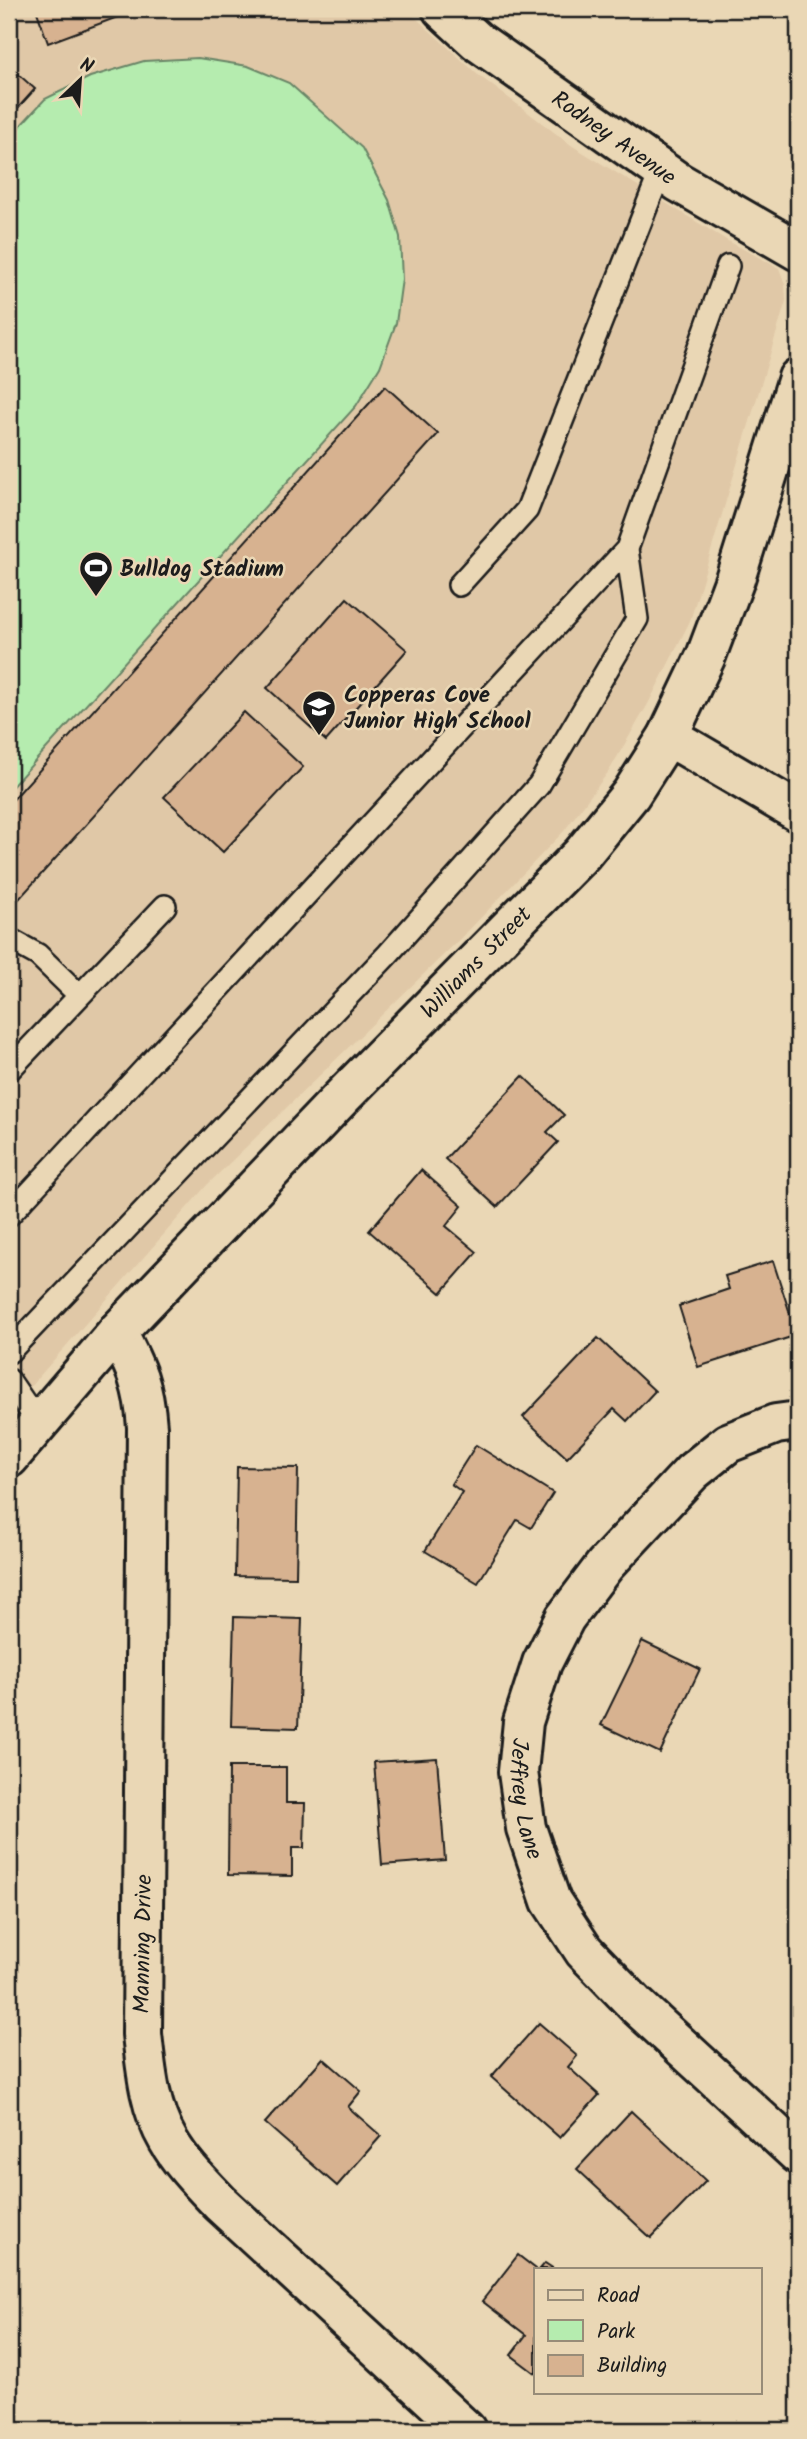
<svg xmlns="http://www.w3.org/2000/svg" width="807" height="2439" font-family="Kalam,sans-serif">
<rect width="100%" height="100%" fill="#ead7b5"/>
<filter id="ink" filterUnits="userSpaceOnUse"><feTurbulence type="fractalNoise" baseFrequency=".0143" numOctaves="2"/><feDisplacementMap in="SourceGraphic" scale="14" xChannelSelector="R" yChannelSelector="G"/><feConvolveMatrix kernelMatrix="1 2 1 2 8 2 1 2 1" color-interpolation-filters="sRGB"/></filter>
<g filter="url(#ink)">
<!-- built -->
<path fill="#e0c8a7" d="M9 9H406L477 74 571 145 728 241 779 268 785 284 786 301 690 621 648 704 609 771 564 831 468 931 207 1185 9 1411Z"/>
<!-- green -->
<path fill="#b5ecaf" stroke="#688466" stroke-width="2" d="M198 58 248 66 289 83 362 148 389 200 400 237 402 279 396 323 380 367 356 406 9 790V138L45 99 90 77 144 61Z"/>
<!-- building -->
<path fill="#d7b290" stroke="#1c1c1c" stroke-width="2" d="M36 9H139L48 43Z
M9 66 35 89 9 118Z
M385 386 438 434 10 909 9 804Z
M347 598 407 650 326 741 267 688Z
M244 712 303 767 223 852 164 797Z
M523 1076 564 1115 547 1132 558 1142 497 1207 445 1159Z
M421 1170 462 1206 446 1226 477 1252 441 1293 369 1231Z
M773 1261 797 1335 698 1367 679 1306 729 1289 725 1276Z
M598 1338 655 1391 627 1421 614 1409 567 1458 523 1417Z
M476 1445 553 1493 531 1528 517 1520 478 1583 425 1551 462 1492 451 1484Z
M237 1467 298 1468 296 1577 235 1576Z
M234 1617 302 1619 298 1728 231 1726Z
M642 1641 700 1669 660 1753 601 1725Z
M437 1758 445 1860 382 1865 374 1762Z
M229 1767H286V1803H305L304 1848H292V1876L228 1875Z
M539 2023 577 2056 568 2067 599 2095 560 2138 491 2077Z
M323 2058 361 2091 348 2107 381 2136 337 2186 265 2123Z
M631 2111 706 2181 651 2238 577 2169Z
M518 2255 536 2269V2374L511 2355 526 2335 482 2301Z
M545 2263 554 2269H540Z"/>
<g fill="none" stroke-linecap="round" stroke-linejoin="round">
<!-- lane casing -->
<g stroke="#1c1c1c" stroke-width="26">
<path id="lane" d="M459 585 527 510 661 170
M9 939 38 955 79 995
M9 1070 165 906
M9 1215 627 549 728 266
M9 1352 388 954 539 785 637 619 627 549
M9 1380 39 1424"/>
</g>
<!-- street casing -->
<g stroke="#1c1c1c" stroke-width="44">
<g id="street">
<path id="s1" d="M442 9 477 41 678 182 798 251"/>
<path d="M668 736 798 812"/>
<path d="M117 1332C136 1368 144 1386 147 1427L142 2034C146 2069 149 2108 168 2140 181 2163 201 2183 220 2203L466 2430"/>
<path id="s2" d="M798 1421 776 1424 728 1443 692 1472 605 1565 565 1618 542 1663 523 1722 518 1772 526 1828 551 1901 584 1951 636 2005 798 2154"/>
</g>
</g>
<!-- secondary casing -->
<g stroke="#1c1c1c" stroke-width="44">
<g id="secondary">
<path id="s3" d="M9 1458 117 1332 342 1097 582 854 631 794 668 736 706 656 735 579 798 378"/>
</g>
</g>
<!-- lane -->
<use href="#lane" stroke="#ead7b5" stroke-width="21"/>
<!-- street -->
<use href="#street" stroke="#ead7b5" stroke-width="38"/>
<!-- secondary -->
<use href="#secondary" stroke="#ead7b5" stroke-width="38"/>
</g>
</g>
<!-- icons -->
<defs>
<g id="stadium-pin" transform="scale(1.75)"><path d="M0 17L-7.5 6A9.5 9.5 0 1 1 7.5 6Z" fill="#1c1c1c" stroke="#ead7b5"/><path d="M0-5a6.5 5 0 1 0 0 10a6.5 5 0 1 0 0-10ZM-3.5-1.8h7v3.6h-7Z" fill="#fff"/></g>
<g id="school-pin" transform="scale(1.75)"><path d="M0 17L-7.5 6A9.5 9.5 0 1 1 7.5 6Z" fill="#1c1c1c" stroke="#ead7b5"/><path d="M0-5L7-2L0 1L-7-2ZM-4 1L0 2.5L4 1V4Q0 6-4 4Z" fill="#fff"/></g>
</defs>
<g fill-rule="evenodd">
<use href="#stadium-pin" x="96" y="568"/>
<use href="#school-pin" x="319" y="707"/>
</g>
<g text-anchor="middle" stroke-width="5" stroke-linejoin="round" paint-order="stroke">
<!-- street labels -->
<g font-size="23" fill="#1c1c1c" stroke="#ead7b5">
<text dy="8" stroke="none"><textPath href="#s1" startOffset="215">Rodney Avenue</textPath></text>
<text dy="8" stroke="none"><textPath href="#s3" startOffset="681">Williams Street</textPath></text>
<text dy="8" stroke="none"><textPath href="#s2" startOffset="504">Jeffrey Lane</textPath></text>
<text transform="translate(142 1944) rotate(-89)" y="8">Manning Drive</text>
</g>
<!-- poi labels -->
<g font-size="23" font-weight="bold" fill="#1c1c1c" stroke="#ead7b5" text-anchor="start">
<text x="120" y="576">Bulldog Stadium</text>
<text x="344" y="702">Copperas Cove<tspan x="344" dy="26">Junior High School</tspan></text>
</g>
</g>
<!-- margin -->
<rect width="807" height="2439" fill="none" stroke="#ead7b5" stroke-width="35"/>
<rect x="18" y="18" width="772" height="2404" fill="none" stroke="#1c1c1c" stroke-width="2.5" filter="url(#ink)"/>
<!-- legend -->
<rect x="534" y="2268" width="228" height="126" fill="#ead7b5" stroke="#988c78" stroke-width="2"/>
<rect x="548" y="2290" width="35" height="10" fill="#ead7b5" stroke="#988c78" stroke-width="2"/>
<text x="597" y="2302" font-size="21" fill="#1c1c1c">Road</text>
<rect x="548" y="2320" width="35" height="21" fill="#b5ecaf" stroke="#988c78" stroke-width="2"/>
<text x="597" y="2338" font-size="21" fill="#1c1c1c">Park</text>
<rect x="548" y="2355" width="35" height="21" fill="#d7b290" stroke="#988c78" stroke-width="2"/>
<text x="597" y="2372" font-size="21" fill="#1c1c1c">Building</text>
<!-- north arrow -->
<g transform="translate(80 80) rotate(25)" stroke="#ead7b5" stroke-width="5" paint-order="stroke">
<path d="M0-5L12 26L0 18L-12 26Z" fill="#1c1c1c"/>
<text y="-10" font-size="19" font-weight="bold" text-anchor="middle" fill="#1c1c1c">N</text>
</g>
</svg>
